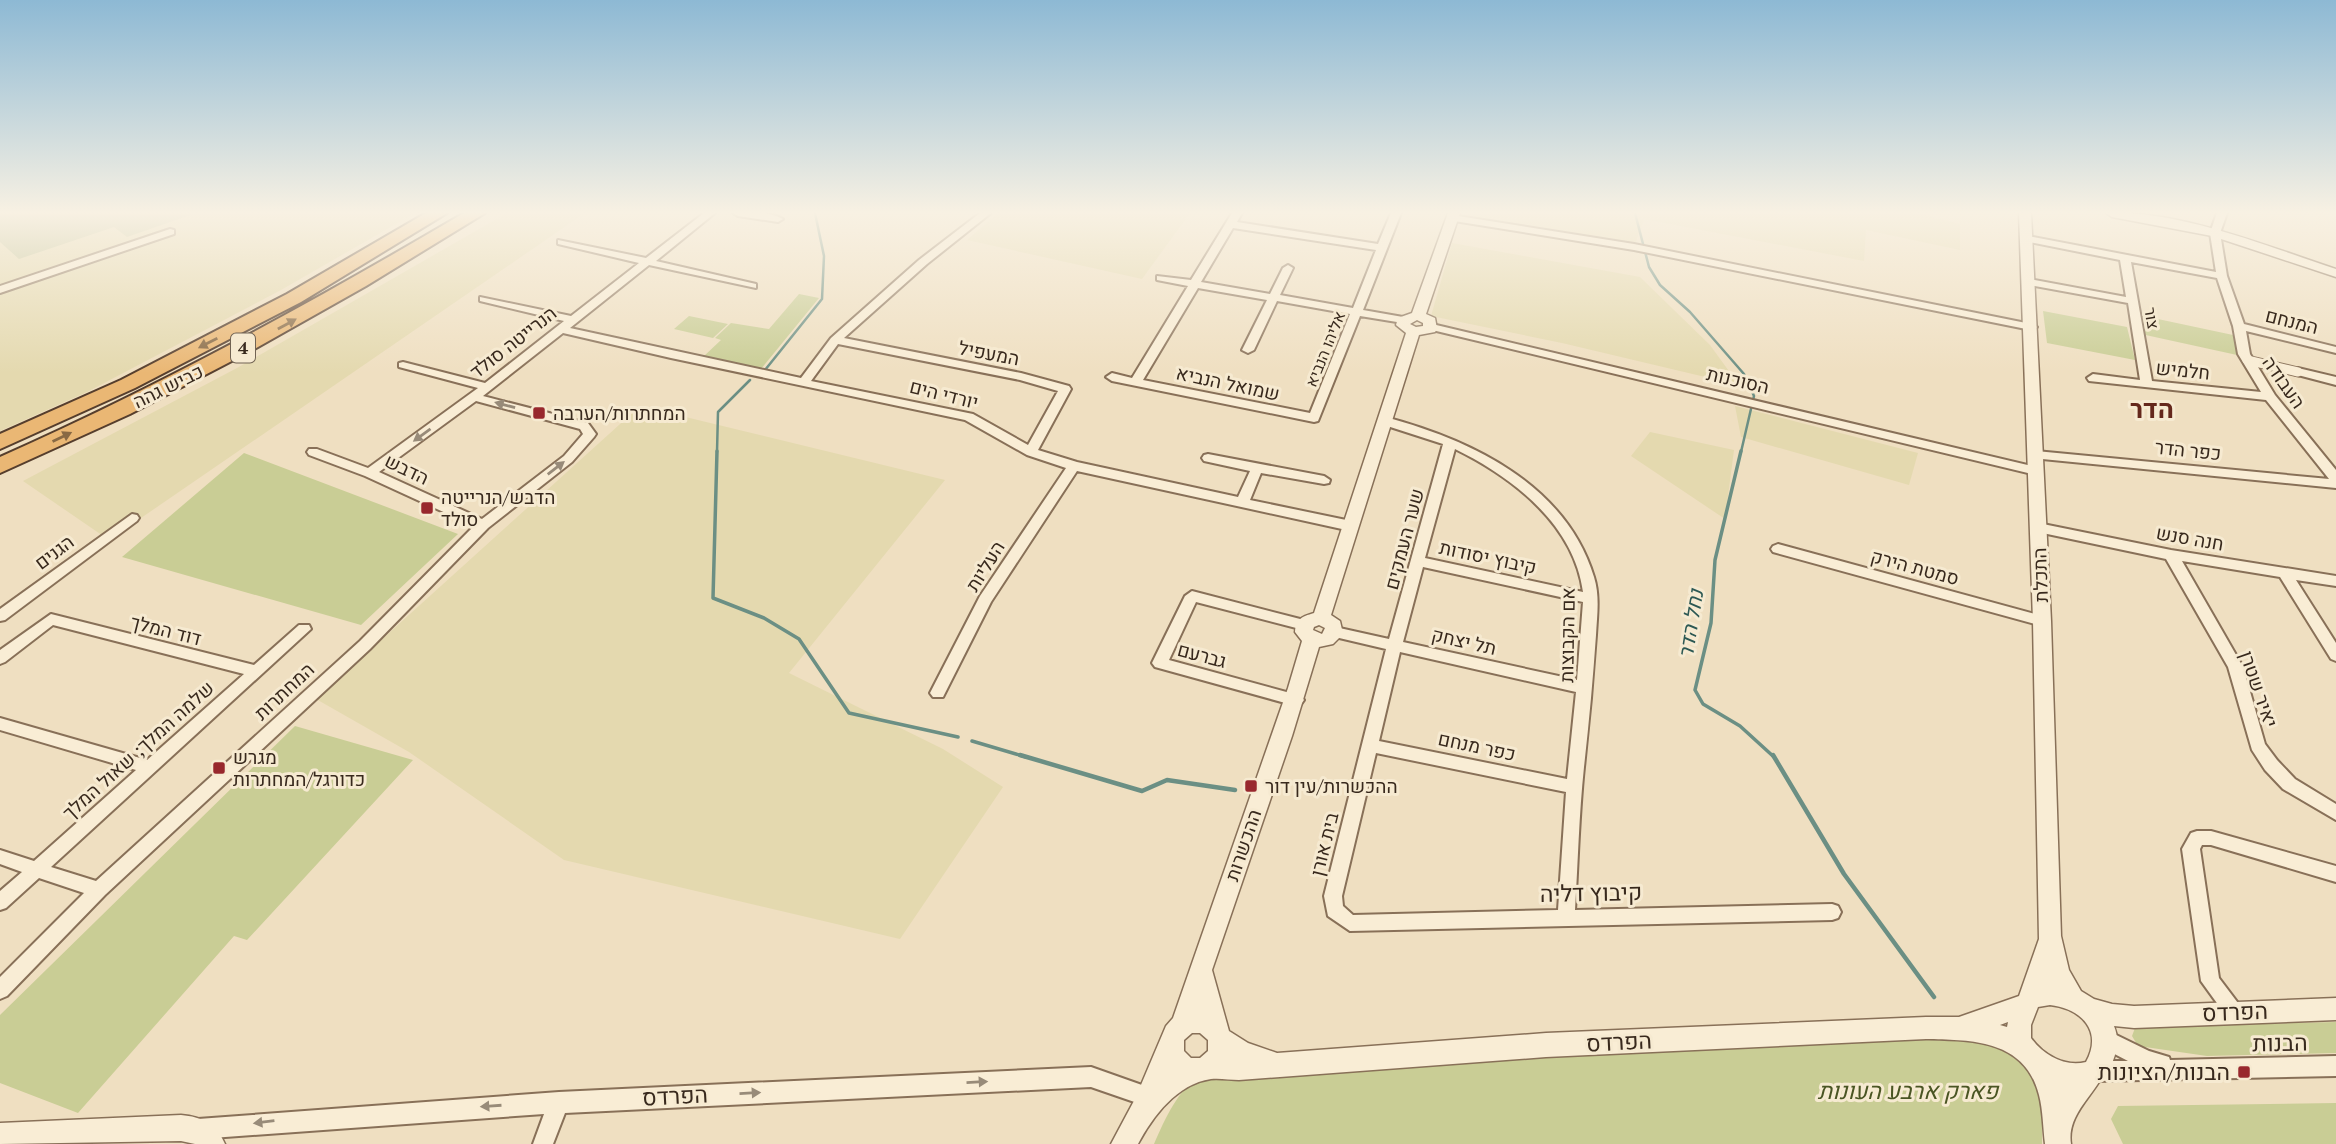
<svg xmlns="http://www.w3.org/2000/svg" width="2336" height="1144" font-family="'PT Serif',Heebo,serif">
<rect width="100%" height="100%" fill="#efdfc1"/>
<!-- farmland -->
<path fill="#e4d9af" d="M0 213H415L281 290 87 392 0 431Z
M507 213H585L109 540 23 481 237 368Z
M998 213H1190L1142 279 967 240Z
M1469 213H1918L1960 224V250L1866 230 1864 261 1644 219 1635 244 1468 216Z
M1452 243 1640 277 1710 345 1739 385 1562 343 1431 316Z
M640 406 945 480 789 673 943 749 1003 787 900 939 564 860 409 752 316 699Z
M1735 406 1918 453 1909 485 1741 437Z
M1650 432 1734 450 1725 519 1631 456Z"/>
<!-- green -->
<path fill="#c9cd95" d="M799 294 819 298 761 369 703 357 721 340 715 338 731 323 769 329Z
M2043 311 2127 327 2135 360 2047 343Z
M2139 315 2233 335 2237 355 2141 334Z
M689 316 728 324 713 338 674 329Z
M244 453 458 534 361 625 122 557Z
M295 726 413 760 247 940 234 936 78 1113 0 1083V1015Z
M2336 1022V1053L2207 1056 2138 1046 2132 1036 2135 1028 2147 1027Z
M1933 1036C1975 1042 2035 1043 2041 1100 2043 1114 2042 1129 2042 1144H1154C1166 1117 1177 1091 1202 1073Z
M2336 1103V1144H2123L2111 1119 2118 1106Z"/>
<!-- cemetery -->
<path fill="#bec195" d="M0 213H191L193 214 127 237 114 227 19 259 0 242Z"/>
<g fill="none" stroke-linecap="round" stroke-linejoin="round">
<!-- stream-far2 -->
<path stroke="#6b8f84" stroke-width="2.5" d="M1635 213 1649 267 1660 285 1690 312 1744 374 1754 396 1741 452
M765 370 822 299 824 256 815 213
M717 452 718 412 750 380"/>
<!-- stream-far1 -->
<path stroke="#6b8f84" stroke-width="3.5" d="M717 451 713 598 764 618 799 639 849 713 958 737
M1741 451 1715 560 1711 623 1695 690 1703 704 1740 726 1774 757
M972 741 1026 757"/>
<!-- stream -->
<path stroke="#6b8f84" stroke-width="4.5" d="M1020 755 1142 791 1167 780 1235 790
M1773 755 1844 874 1934 997"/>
<!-- pedestrian casing -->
<g stroke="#887058" stroke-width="11">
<path id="pedestrian" d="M2247 360 2298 372"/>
</g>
<!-- minor casing -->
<g stroke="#887058" stroke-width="4">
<path id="minor" d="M704 213H715L656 261 756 284V288L649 265 570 328 801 378 831 338 919 260 980 213H991L927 264 844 338 1021 373 1069 386 1071 389 1038 450 1077 462 1238 497 1250 471 1204 461 1202 458 1204 455 1208 454 1324 476 1330 480 1329 483 1324 484 1261 473 1250 500 1351 521 1358 526 1351 531 1077 471 991 602 943 697H933L930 693 980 596 1066 468 1027 455 965 420 671 358 563 333 483 396 588 423 596 434 594 437 572 462 488 528 370 649 105 895 7 996 0 999V977L84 893 39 878 6 908 0 910V891L22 872 0 864V850L34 861 136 770 0 730V718L147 760 244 674 53 625 5 662 0 664V650L51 614 254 665 299 625H309L311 629 51 867 96 881 360 641 474 526 365 476 309 455 307 452 309 449H317L368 468 478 388 399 367V363L403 362 485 383 564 321 480 301V297L571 316 639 263 558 244V240L646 258ZM838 344 1020 380 1058 391 1028 445 973 414 811 381ZM476 401 580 429 583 434 564 456 482 519 379 472Z
M733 213C749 212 769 211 783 219L778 222 738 216Z
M1232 213H1242L1237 222 1378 244 1391 213H1401L1363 310 1403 317 1409 320 1403 323 1360 316 1318 421 1314 422 1112 381 1106 377 1112 373 1132 378 1188 286 1157 280V276L1191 280ZM1233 228 1376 250 1353 308 1280 295 1293 268 1288 265 1283 268 1270 294 1201 282ZM1198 288 1267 300 1242 350 1248 353 1254 350 1277 301 1350 314 1310 413 1143 380Z
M2217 213H2227L2220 233 2227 276 2244 324 2336 347V353L2246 331 2250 354 2275 395 2336 470V488L2032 458 2030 455 2032 452 2036 451 2329 479 2266 400 2089 381 2087 378 2093 374 2140 380 2128 303 2029 285 2024 282 2029 279 2126 297 2120 260 2024 241V237L2028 236 2216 272 2210 233ZM2131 262 2217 278 2233 326 2238 354 2261 392 2152 381Z
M1452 215 1634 244 2031 324 2037 327 2031 330 1634 250 1448 220 1447 218Z
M170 229 174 230V234L0 293V286Z
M1432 324 2036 467 2042 471 2036 475 1428 329 1426 327Z
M2298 368 2336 377V385L2294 374V370Z
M1385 417C1472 440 1566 485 1594 577 1600 596 1597 616 1596 635 1593 679 1589 723 1584 767 1579 814 1578 862 1575 910L1832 904 1838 906 1841 912 1838 918 1832 920 1350 931 1328 916 1324 896 1386 649 1335 637 1330 636 1328 632 1330 628 1335 627 1389 639 1443 444 1381 424 1379 421ZM1455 449C1512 477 1574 524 1583 592L1425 558ZM1423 567 1583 602 1577 680 1403 642ZM1400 652 1576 692 1567 779 1379 741ZM1376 753 1566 792 1558 910 1353 915 1343 906 1342 896Z
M132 514 137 515 139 518 137 521 5 620 0 621V609Z
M2038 523 2171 550 2336 576V586L2296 580 2336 643V661L2331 659 2280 577 2182 561 2243 667 2265 744 2277 760 2295 779 2336 804V820L2283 789 2265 770 2252 750 2228 667 2166 559 2033 531 2031 528Z
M1778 544 2042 616 2047 617 2049 621 2047 625 2042 626 1773 552 1771 549 1773 546Z
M1192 591 1304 620 1309 621 1311 625 1309 629 1304 630 1196 602 1169 660 1301 696 1304 700 1301 704 1296 706 1155 667 1152 663 1185 596Z
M2197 831H2211L2336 866V882L2211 845H2202L2200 849 2219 978 2244 1011 2241 1017 2234 1020 2227 1017 2201 981 2182 849 2191 833Z
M2106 1030 2149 1051 2169 1057 2170 1060 2336 1056V1076L2095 1081 2088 1078 2085 1071 2088 1064 2095 1061H2128L2099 1046 2096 1039 2099 1032Z
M1091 1067 1156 1090 1159 1097 1156 1104 1149 1107 1091 1087 565 1113 553 1144H533L544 1114 198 1139 191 1136 188 1129 191 1122 198 1119 559 1092Z"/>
</g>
<!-- tertiary casing -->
<g stroke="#887058" stroke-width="3">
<path id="tertiary" d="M1448 213H1460L1426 314 1435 318 1437 329 1435 332 1419 335 1331 615 1340 621 1343 634 1333 644 1319 647 1292 736 1212 970 1229 1031 1248 1043 1277 1053 1546 1033 1926 1017H1959L2019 996 2039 939 2033 621 2019 213H2031L2051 621 2061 936 2069 970 2081 991 2094 999 2112 1004 2134 1006 2336 998V1020L2134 1028 2114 1026C2122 1045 2113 1062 2104 1080L2099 1082C2087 1101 2067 1119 2071 1144H2045C2043 1128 2043 1110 2039 1095 2025 1040 1973 1040 1926 1039L1546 1057 1239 1080C1230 1080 1220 1078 1211 1079 1177 1084 1153 1116 1138 1144H1111L1135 1099 1166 1026 1173 1018 1288 688 1302 641 1295 632C1296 619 1301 617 1314 613L1406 333 1396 325 1398 318 1412 313ZM1417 320 1423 323V326L1416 327 1410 324ZM1319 625 1325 628 1322 634 1313 630 1314 627ZM2050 1005C2082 1009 2103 1031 2086 1062 2065 1067 2044 1056 2031 1038V1025L2038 1007ZM2008 1022 2007 1027 2000 1025ZM1192 1033H1200L1208 1040V1051L1200 1058H1191L1184 1051V1040Z
M2106 213C2179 210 2266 246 2336 269V277L2212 236 2112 217Z
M181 1115C202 1117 216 1123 225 1144H195L181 1141 0 1144V1123Z"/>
</g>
<!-- trunk casing -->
<g stroke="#563e2d" stroke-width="4">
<path id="trunk" d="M426 213H447L301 302 135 388 0 449V434L121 380 287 294Z
M464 213H485L366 286 249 352 130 414 0 473V457C160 386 313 302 464 213Z"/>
</g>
<!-- pedestrian -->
<use href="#pedestrian" stroke="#f9edd5" stroke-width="9"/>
<!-- minor -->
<use href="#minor" fill="#f9edd5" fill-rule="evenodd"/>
<!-- tertiary -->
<use href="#tertiary" fill="#f9edd5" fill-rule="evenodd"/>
<!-- trunk -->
<use href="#trunk" fill="#eab774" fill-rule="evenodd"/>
</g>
<!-- one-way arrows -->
<defs><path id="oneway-solid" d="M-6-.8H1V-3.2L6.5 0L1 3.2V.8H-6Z" transform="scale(1.75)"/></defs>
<g fill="#886944">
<use href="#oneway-solid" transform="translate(287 324) rotate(-29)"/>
<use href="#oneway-solid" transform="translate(208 343) rotate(153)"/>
<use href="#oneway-solid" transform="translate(62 437) rotate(-26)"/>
</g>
<g fill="#988b79">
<use href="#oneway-solid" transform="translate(505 405) rotate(-165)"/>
<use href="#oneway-solid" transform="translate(422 435) rotate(144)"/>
<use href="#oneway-solid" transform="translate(556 468) rotate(-38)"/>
<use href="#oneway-solid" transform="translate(977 1082) rotate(-3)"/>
<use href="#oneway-solid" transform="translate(750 1093) rotate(-3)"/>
<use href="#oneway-solid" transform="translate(491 1106) rotate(176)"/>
<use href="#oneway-solid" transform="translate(264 1122) rotate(173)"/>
</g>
<!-- sky -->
<linearGradient id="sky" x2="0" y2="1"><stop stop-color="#8db9d4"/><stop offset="0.57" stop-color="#f8f1e3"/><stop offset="1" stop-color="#f8f1e3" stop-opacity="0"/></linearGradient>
<rect width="2336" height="373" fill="url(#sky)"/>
<!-- markers -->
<g fill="#98282d" stroke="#f6ead1" stroke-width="2.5">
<rect x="532" y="406" width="14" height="14" rx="3.5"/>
<rect x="420" y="501" width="14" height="14" rx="3.5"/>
<rect x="212" y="761" width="14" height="14" rx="3.5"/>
<rect x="1244" y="779" width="14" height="14" rx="3.5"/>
<rect x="2237" y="1065" width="14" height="14" rx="3.5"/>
</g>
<g text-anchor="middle" stroke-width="6" stroke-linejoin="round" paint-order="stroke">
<!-- far-street labels -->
<g font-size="16" fill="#38291d" stroke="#f6ead1">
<text transform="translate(2152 318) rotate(80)" y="6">צור</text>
<text transform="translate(1325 349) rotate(-68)" y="6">אליהו הנביא</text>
</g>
<!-- shield labels -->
<rect fill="#f6ead1" stroke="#716353" stroke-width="2" x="231" y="333.5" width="24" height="29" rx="5"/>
<g font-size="18" font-weight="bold" fill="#38291d">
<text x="243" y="354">4</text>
</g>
<!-- street labels -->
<g font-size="19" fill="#38291d" stroke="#f6ead1">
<text transform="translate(2292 321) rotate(14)" y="7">המנחם</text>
<text transform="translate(513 342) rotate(-38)" y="7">הנרייטה סולד</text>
<text transform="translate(989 353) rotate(11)" y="7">המעפיל</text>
<text transform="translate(2183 370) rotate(6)" y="7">חלמיש</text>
<text transform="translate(1738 380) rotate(13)" y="7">הסוכנות</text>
<text transform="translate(2284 382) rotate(55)" y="7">העבודה</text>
<text transform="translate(1228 383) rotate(12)" y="7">שמואל הנביא</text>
<text transform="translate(168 386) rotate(-26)" y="7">כביש גהה</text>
<text transform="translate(944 394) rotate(14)" y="7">יורדי הים</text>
<text transform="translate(2188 450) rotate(6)" y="7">כפר הדר</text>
<text transform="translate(407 469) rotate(25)" y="7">הדבש</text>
<text transform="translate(2190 538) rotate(10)" y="7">חנה סנש</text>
<text transform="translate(1404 539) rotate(-75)" y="7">שער העמקים</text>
<text transform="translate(54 552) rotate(-37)" y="7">הגנים</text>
<text transform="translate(1488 557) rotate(12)" y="7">קיבוץ יסודות</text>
<text transform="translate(985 566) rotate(-58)" y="7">העליות</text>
<text transform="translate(1915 567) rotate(15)" y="7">סמטת הירק</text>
<text transform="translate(2040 575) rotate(-92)" y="7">התכלת</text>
<text transform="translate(166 630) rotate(14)" y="7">דוד המלך</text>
<text transform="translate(1567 635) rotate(-89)" y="7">אם הקבוצות</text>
<text transform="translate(1464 641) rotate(13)" y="7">תל יצחק</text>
<text transform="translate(1202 655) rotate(15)" y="7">גברעם</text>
<text transform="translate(2259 689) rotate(71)" y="7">יאיר שטרן</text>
<text transform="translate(284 691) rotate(-43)" y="7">המחתרות</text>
<text transform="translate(1477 746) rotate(12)" y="7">כפר מנחם</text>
<text transform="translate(138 750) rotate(-42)" y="7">שלמה המלך; שאול המלך</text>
<text transform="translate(1324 844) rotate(-76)" y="7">בית אורן</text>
<text transform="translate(1243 845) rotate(-71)" y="7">ההכשרות</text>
</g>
<!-- poi labels -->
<g font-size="19" fill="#38291d" stroke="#f6ead1" text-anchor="start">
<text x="553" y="420">המחתרות/הערבה</text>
<text x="441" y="504">הדבש/הנרייטה<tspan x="441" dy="22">סולד</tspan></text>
<text x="233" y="764">מגרש<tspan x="233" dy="22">כדורגל/המחתרות</tspan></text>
<text x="1265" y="793">ההכשרות/עין דור</text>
</g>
<!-- water labels -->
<g font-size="21" font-style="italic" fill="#2c5853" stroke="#f6ead1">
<text transform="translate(1691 624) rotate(-81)" y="7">נחל הדר</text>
</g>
<!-- near-street labels -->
<g font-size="23" fill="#38291d" stroke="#f6ead1">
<text transform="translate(1591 893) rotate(-1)" y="8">קיבוץ דליה</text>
<text transform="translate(2235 1012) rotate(-2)" y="8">הפרדס</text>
<text transform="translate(1619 1042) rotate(-3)" y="8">הפרדס</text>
<text transform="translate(2280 1043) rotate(-1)" y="8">הבנות</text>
<text transform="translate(675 1096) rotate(-3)" y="8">הפרדס</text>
</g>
<!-- near-poi labels -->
<g font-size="23" fill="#38291d" stroke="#f6ead1" text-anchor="end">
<text x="2230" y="1080">הבנות/הציונות</text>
</g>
<!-- near-park labels -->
<g font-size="23" font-style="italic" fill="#4a5523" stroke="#f6ead1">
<text x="1908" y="1099">פארק ארבע העונות</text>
</g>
<!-- district labels -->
<g font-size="26" font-weight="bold" fill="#65281c" stroke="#f6ead1">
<text x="2152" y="418">הדר</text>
</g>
</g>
</svg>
